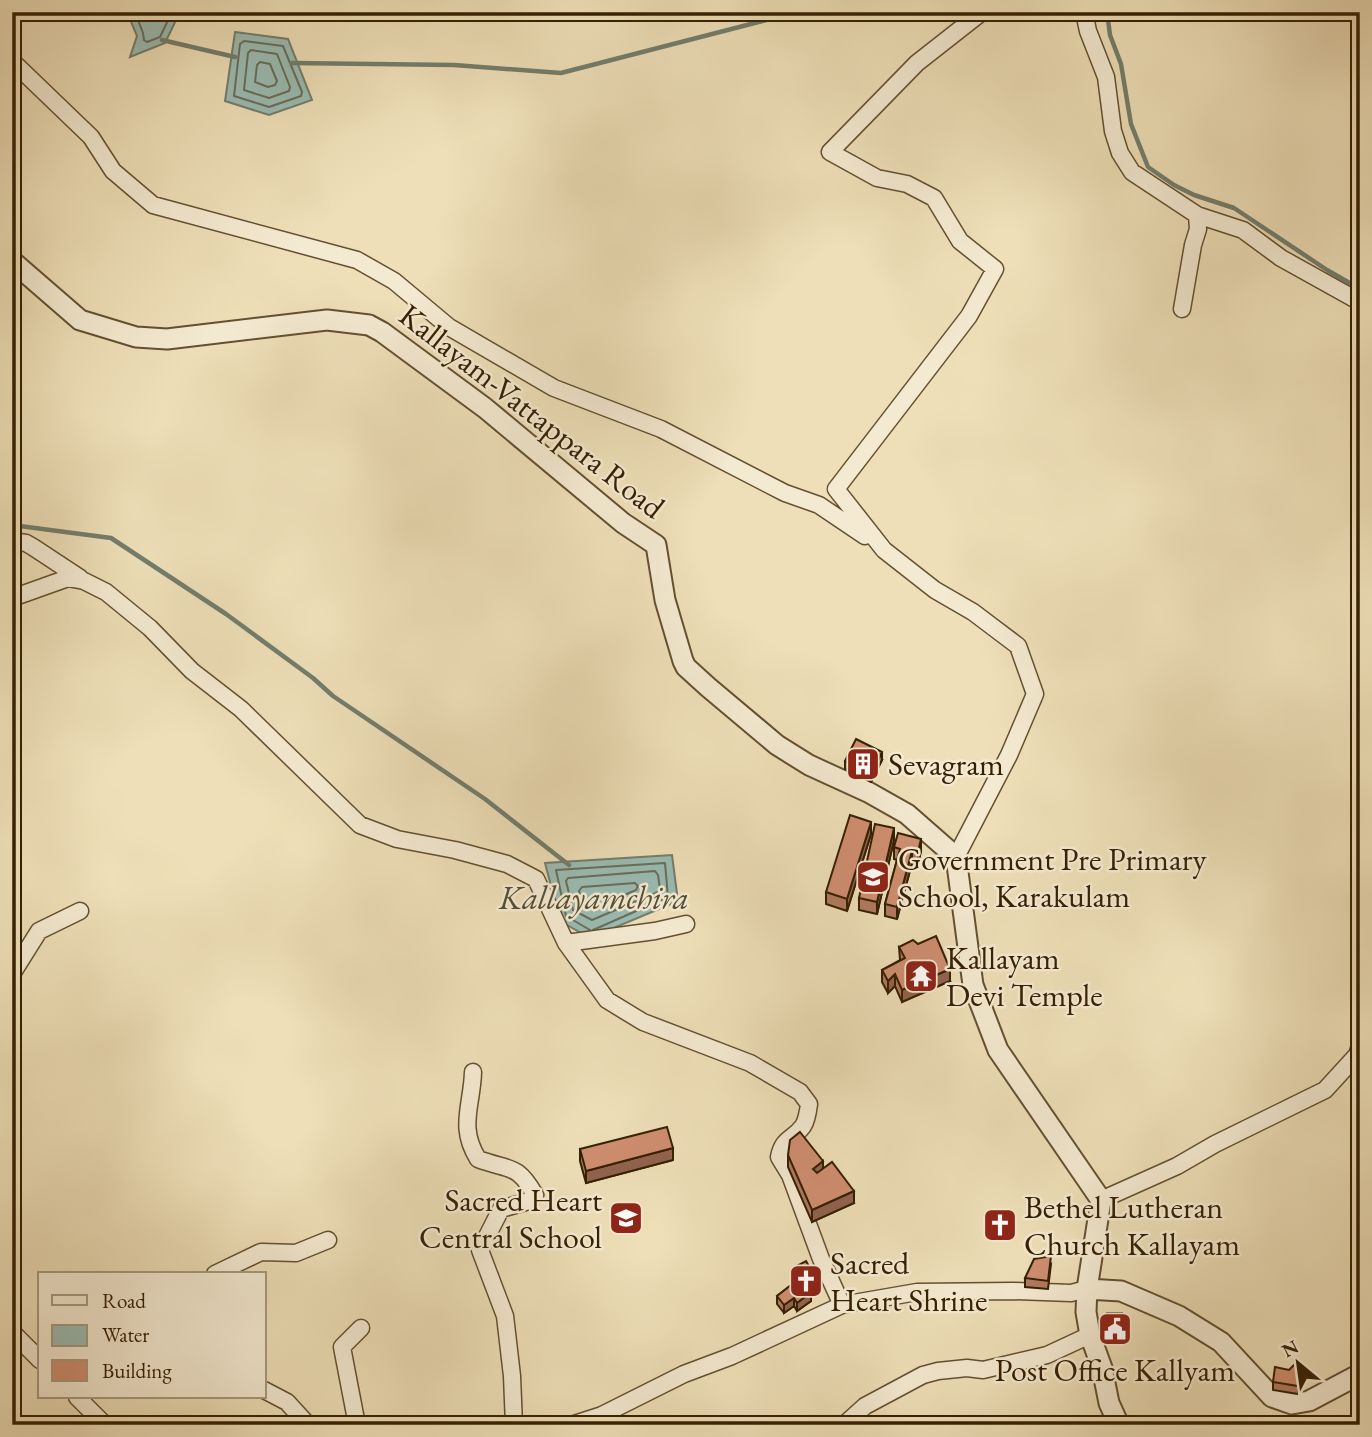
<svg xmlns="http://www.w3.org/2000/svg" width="1372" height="1437" font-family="'EB Garamond',serif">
<rect width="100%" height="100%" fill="#eedfb8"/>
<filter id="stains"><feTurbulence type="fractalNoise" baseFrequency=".00286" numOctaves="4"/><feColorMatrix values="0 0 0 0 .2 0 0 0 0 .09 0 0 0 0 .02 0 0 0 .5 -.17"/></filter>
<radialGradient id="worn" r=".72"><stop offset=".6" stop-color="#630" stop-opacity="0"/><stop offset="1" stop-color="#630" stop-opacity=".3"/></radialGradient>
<!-- water -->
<path fill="#9abcb3" stroke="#727e6d" stroke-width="2" d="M127 12H180L165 43 130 57 137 36Z
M235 32 288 39 312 100 269 115 225 101Z
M672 855 678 901 590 938 560 921 545 863Z"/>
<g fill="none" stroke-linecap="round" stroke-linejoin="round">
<!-- shore -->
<path stroke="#686e5b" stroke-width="2" d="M135 12 143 33 144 40 147 42 160 37 172 12
M244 41 283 46 302 92 301 96 269 107 234 96 240 44Z
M251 50 277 54 290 87 289 91 269 98 244 90 248 53Z
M260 62 270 64 277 81 275 85 268 87 255 82 257 65Z
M655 871 658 875 660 889 658 892 592 920 573 910 566 881 568 878Z
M635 883 638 886 636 890 592 909 583 904 579 891 582 887Z
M590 930 566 916 556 870 665 863 668 897 593 930"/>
<!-- stream -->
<path stroke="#727e6d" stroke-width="4.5" d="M1107 12 1110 35 1121 64 1131 124 1148 167 1174 185 1194 195 1234 208 1327 270 1360 289
M162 40 235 57
M292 63 454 65 561 73 774 18 779 12
M12 525 111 538 226 614 313 678 333 696 485 799 569 865"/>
<!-- minor casing -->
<g stroke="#635030" stroke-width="19">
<path id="minor" d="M1084 12 1088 31 1106 77 1113 131 1120 153 1132 172 1197 215 1243 230 1281 258 1360 302
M12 61 91 137 113 171 153 205 357 260 394 281 449 327 554 388 661 429 785 493 819 505 865 536
M1182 309 1193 245 1198 229 1197 215
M12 541 26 543 33 547 80 578
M12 598 68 578 84 581 106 592 150 628 192 671 241 709 360 825 397 839 455 850 507 864 536 879 566 943 607 1000 643 1022 750 1063 800 1092 809 1104C808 1112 807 1120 803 1126 793 1140 783 1137 779 1157L790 1175 821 1259 842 1305
M956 857 1009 755 1035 694 1018 646 973 612 935 590 884 550 836 489 969 316 995 269 960 241 934 198 907 184 877 178 830 152 917 63 982 12
M566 943 655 931 686 924
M12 974 39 931 80 911
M473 1072C472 1106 458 1127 478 1159 510 1171 517 1163 535 1195L529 1201 501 1209 480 1250 505 1316 512 1376 514 1425
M1101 1200 1177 1166 1215 1144 1325 1090 1357 1055 1360 1046
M215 1274 261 1252 296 1253 328 1240
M12 1332 40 1360
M264 1390 287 1402 308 1425
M77 1397 105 1425
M357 1425 342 1347 361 1328
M571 1425 602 1415 684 1374 732 1356 842 1305 917 1292 1014 1291 1071 1293 1087 1289
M844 1425 865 1406 923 1375 938 1371 967 1368 983 1370 1047 1355 1090 1335"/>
</g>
<!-- tertiary casing -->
<g stroke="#635030" stroke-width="23">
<path id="tertiary" d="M12 261 80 320 136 337 167 339 327 320 369 325 382 332 485 408 623 523 656 545 665 600 683 661 686 667 708 687 777 745 809 765 868 792 907 814 956 857 973 985 998 1050 1101 1200 1087 1289 1086 1312 1090 1335 1102 1368 1109 1403 1119 1425
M1087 1289 1121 1291 1179 1316 1221 1342 1272 1397 1292 1404 1309 1401 1360 1374"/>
</g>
<!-- minor -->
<use href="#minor" stroke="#f4ead1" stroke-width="16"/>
<!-- tertiary -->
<use href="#tertiary" stroke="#f4ead1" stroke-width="19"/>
</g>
<!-- wall -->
<path fill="#b27a60" stroke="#352003" stroke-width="2" d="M882 760 871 782 845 769V761Z
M871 834 847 911 826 904V892Z
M894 840 877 914 859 910V898Z
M894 847 921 851 918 864 912 863 897 919 885 916V904L897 860 894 859Z
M899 947 950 981 902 1002 895 986 888 993 882 982V970L900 960Z
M580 1149 673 1160 586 1183 580 1161Z
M788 1155 823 1169 854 1203 812 1222 788 1167Z
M1051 1264 1048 1289 1025 1287V1278Z
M795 1267 815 1285 808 1289 811 1301 797 1311 794 1306 784 1313 777 1304V1296L798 1280 795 1275Z
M1107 1313H1122V1336L1108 1337Z
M1301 1376 1298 1394 1273 1390V1382Z"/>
<!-- shaded-wall -->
<path fill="#91634e" stroke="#352003" stroke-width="2" d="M882 752V760L871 782V774Z
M871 822V834L847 911V899Z
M894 828V840L877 914V902Z
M921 839V851L918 864V852Z
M912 851V863L897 919V907Z
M950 969V981L902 1002V990Z
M895 974V986L888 993V981Z
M673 1148V1160L586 1183V1171Z
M823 1161V1173L813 1181V1169Z
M854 1191V1203L812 1222V1210Z
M815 1277V1285L804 1291V1283Z
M811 1292V1301L797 1311V1303Z
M794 1298V1306L784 1313V1305Z"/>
<!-- building -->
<path fill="#cf8e70" stroke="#352003" stroke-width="2" d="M856 739 882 752 871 774 845 761Z
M850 815 871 822 847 899 826 892Z
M875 824 894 828 877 902 859 898Z
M898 833 921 839 918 852 912 851 897 907 885 904 900 849 894 847Z
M936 936 950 969 902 990 895 974 888 981 882 970 905 958 899 947 913 940 918 944Z
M667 1127 673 1148 586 1171 580 1149Z
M800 1132 823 1161 813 1169 817 1173 832 1162 854 1191 812 1210 788 1155 790 1140Z
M1051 1256 1048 1281 1025 1278 1034 1259Z
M806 1261 815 1277 804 1283 811 1292 797 1303 794 1298 784 1305 777 1296 800 1278 795 1267Z
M1107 1313H1122V1328L1108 1329Z
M1296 1363 1301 1368 1298 1386 1273 1382 1275 1367 1289 1370Z"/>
<!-- icons -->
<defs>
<g id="building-square" transform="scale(1.75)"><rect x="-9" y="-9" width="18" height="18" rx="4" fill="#8f2418" stroke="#f4ead1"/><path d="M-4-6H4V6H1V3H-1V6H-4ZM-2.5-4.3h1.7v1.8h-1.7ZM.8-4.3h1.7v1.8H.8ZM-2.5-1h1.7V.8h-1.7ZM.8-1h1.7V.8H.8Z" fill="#fff"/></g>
<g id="school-square" transform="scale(1.75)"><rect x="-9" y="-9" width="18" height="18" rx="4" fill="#8f2418" stroke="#f4ead1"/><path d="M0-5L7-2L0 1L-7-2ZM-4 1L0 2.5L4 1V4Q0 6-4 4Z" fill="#fff"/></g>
<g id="temple-square" transform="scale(1.75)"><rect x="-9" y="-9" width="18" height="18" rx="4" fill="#8f2418" stroke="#f4ead1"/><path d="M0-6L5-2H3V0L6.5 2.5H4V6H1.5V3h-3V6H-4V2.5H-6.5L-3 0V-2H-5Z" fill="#fff"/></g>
<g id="church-square" transform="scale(1.75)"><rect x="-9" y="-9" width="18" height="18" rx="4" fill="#8f2418" stroke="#f4ead1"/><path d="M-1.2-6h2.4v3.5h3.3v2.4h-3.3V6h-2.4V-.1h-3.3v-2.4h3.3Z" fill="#fff"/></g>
<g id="civic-square" transform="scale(1.75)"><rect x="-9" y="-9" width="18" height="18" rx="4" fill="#8f2418" stroke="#f4ead1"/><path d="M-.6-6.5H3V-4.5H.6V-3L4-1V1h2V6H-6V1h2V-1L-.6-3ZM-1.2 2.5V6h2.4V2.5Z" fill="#fff"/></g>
</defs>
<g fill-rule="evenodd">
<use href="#building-square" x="863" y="764"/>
<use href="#school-square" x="873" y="877"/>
<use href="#temple-square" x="921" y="976"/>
<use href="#school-square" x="626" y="1218"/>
<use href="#church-square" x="1000" y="1225"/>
<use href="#church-square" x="806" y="1281"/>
<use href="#civic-square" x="1115" y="1329"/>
</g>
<g text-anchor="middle" stroke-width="5" stroke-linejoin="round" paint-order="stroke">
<!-- street labels -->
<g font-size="32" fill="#352003" stroke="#f4ead1">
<text transform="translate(532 411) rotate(38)" y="11">Kallayam-Vattappara Road</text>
</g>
<!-- poi labels -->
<g font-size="32" fill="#352003" stroke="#f4ead1" text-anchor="start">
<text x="888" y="775">Sevagram</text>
<text x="898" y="870">Government Pre Primary<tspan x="898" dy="37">School, Karakulam</tspan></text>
<text x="946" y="969">Kallayam<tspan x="946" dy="37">Devi Temple</tspan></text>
<text x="602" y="1211" text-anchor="end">Sacred Heart<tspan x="602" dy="37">Central School</tspan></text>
<text x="1024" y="1218">Bethel Lutheran<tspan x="1024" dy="37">Church Kallayam</tspan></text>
<text x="830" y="1274">Sacred<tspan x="830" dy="37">Heart Shrine</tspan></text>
<text x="1115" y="1381" text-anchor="middle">Post Office Kallyam</text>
</g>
<!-- water labels -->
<g font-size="33" font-style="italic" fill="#534f38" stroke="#f4ead1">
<text x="594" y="909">Kallayamchira</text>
</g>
</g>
<!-- margin -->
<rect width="1372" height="1437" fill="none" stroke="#eedfb8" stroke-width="42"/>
<rect x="14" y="14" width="1344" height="1409" fill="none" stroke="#352003" stroke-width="3.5"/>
<rect x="21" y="21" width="1330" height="1395" fill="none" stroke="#352003" stroke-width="2"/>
<!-- legend -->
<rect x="38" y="1272" width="228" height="126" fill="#f4ead1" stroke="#a8997f" stroke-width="2"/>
<rect x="52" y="1295" width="35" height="10" fill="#f4ead1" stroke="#a8997f" stroke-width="2"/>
<text x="102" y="1308" font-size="21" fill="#352003">Road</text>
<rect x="52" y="1325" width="35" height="21" fill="#9abcb3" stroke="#a8997f" stroke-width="2"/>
<text x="102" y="1342" font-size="21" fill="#352003">Water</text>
<rect x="52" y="1360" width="35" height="21" fill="#cf8e70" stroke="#a8997f" stroke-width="2"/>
<text x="102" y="1378" font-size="21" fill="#352003">Building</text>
<!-- north arrow -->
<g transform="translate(1298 1363) rotate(331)" stroke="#f4ead1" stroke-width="5" paint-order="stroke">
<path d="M0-5L12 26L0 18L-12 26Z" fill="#352003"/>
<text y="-10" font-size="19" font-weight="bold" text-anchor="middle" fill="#352003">N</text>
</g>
<rect width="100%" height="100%" filter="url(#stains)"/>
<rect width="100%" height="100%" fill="url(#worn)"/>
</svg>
